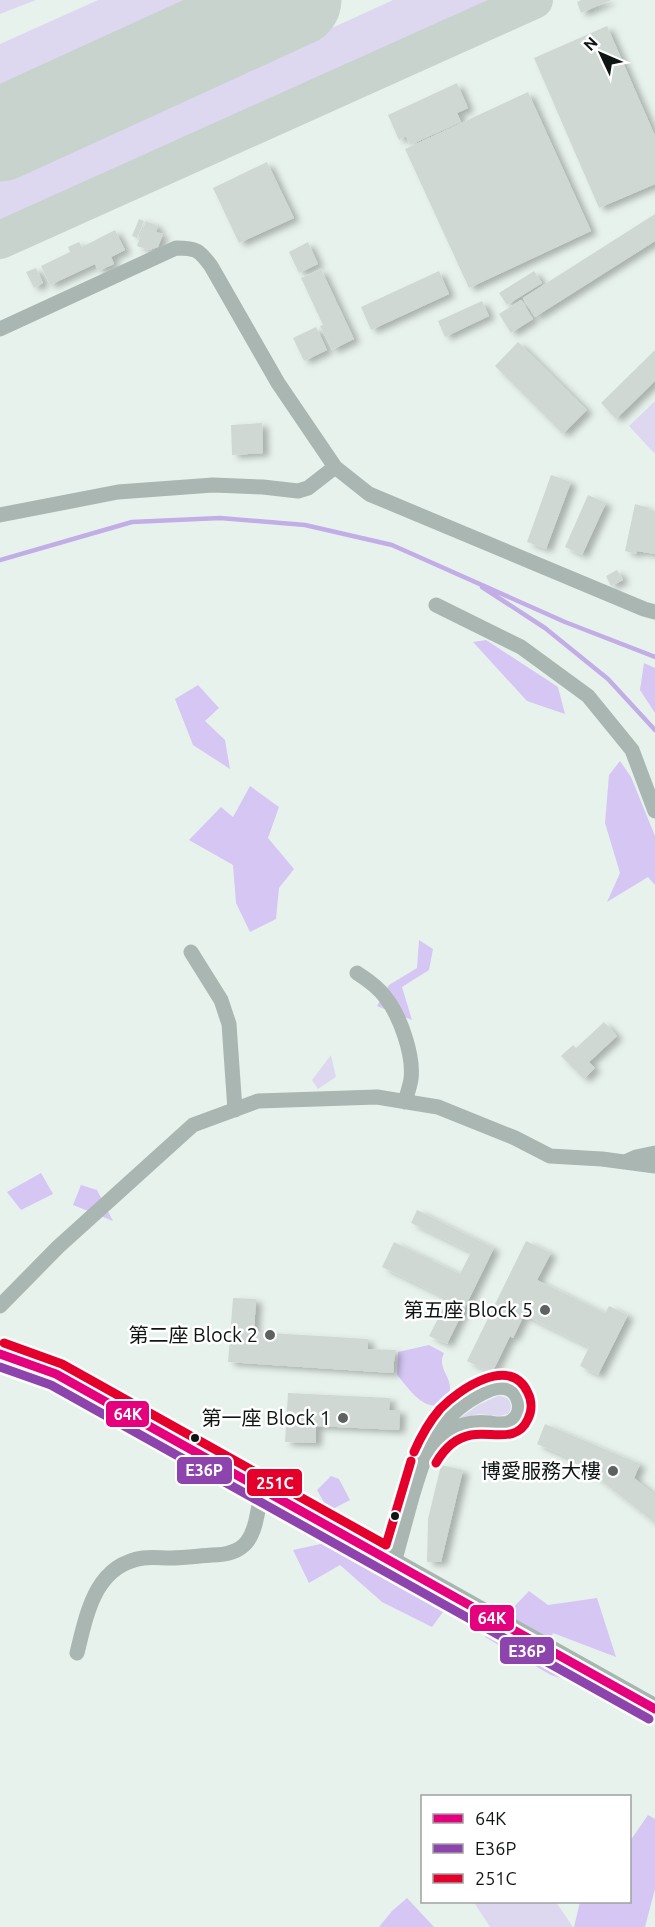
<svg xmlns="http://www.w3.org/2000/svg" width="655" height="1927" font-family="Ubuntu,'Noto Sans TC',sans-serif">
<defs>
<filter id="shadow"><feDropShadow dx="6" dy="3.5" stdDeviation="3" flood-color="#0004"/></filter>
</defs>
<rect width="100%" height="100%" fill="#e8f2ed"/>
<!-- green -->
<path fill="#ddd8f0" d="M0 0H36L0 14Z
M98 0H211L0 95V44Z
M393 0H504L0 230V180Z
M655 401V452L654 453 629 426Z
M331 1055 336 1077 318 1089 312 1080Z
M498 1396C510 1396 514 1405 508 1414L499 1416 479 1414 460 1418 478 1405Z
M477 1902H556L573 1927H490L475 1904Z"/>
<!-- forest -->
<path fill="#d5c6f4" d="M486 640 558 687 565 714 527 701 473 642Z
M644 663 655 668V713L640 690Z
M198 685 219 708 205 721 225 740 230 769 193 745 175 699Z
M620 761 631 777 655 836V885L648 877 607 902 620 873 605 823 609 775Z
M250 786 279 807 268 838 294 869 279 888 276 919 250 932 236 903 233 865 189 840 221 807 233 817Z
M419 940 433 949 429 970 402 987 412 1020 377 1006 389 985 417 968Z
M41 1173 53 1194 21 1210 7 1192Z
M81 1185 97 1190 113 1221 73 1205Z
M429 1345 444 1353C437 1367 450 1375 450 1388 450 1394 446 1401 441 1404 423 1412 407 1386 397 1375L398 1352Z
M331 1476 339 1479 350 1500 329 1511 317 1490Z
M325 1543 376 1565 413 1593 446 1604 443 1612 432 1627 382 1602 340 1565 309 1583 293 1550Z
M529 1591 548 1605 597 1598 616 1657 553 1633 543 1656 591 1687 551 1675 485 1637Z
M648 1815 655 1819V1889L645 1927H574L580 1902H630V1841Z
M407 1898 434 1927H379L392 1911Z"/>
<g fill="none" stroke-linecap="round" stroke-linejoin="round">
<!-- stream -->
<path stroke="#c2ade7" stroke-width="4.5" d="M0 560 132 522 220 518 305 525 392 545 565 622 655 657
M482 587 545 628 608 679 655 730"/>
<!-- taxiway -->
<path stroke="#c8d3ce" stroke-width="38" d="M0 240 534 0"/>
<!-- runway -->
<path stroke="#c8d3ce" stroke-width="93" d="M0 135 295 0"/>
</g>
<!-- building -->
<path fill="#d0d8d4" filter="url(#shadow)" d="M581 0H611L581 13 577 2Z
M607 26 655 136V184L599 208 534 58Z
M457 83 468 108 457 113 461 122 410 145 406 136 399 140 388 115Z
M528 92 591 231 469 288 405 149Z
M267 162 294 218 239 243 213 188Z
M655 214V241L535 317 523 298Z
M139 219 144 221 137 238 132 236Z
M146 221 158 226 156 232 163 234 158 247 149 250 137 246Z
M115 230 125 250 111 257 114 264 98 271 95 264 50 285 41 266 70 252 68 247 79 242 82 247Z
M308 242 318 264 299 273 289 252Z
M36 268 43 283 34 288 26 272Z
M321 269 354 339 332 350 320 326 323 325 301 278Z
M439 271 449 294 371 330 361 307Z
M534 271 542 283 507 305 499 293Z
M521 300 533 319 511 333 499 314Z
M482 301 489 316 445 337 438 321Z
M316 327 327 350 304 361 293 338Z
M518 342 587 410 563 434 495 366Z
M655 350V381L616 419 601 403Z
M262 423 263 453 232 455 231 425Z
M551 475 571 482 546 549 527 542Z
M588 495 606 503 582 555 565 547Z
M635 504 646 507V509L655 511V554L637 551V554L625 551Z
M617 570 623 580 611 586 606 576Z
M604 1022 617 1036 589 1062 595 1068 584 1079 561 1056 573 1045 576 1048Z
M417 1210 494 1248 447 1344 429 1336 448 1299 382 1267 394 1242 460 1274 471 1252 411 1223Z
M526 1241 551 1253 537 1280 605 1313 609 1306 628 1315 598 1375 580 1366 589 1347 524 1315 513 1338 510 1336 492 1373 467 1361Z
M233 1298 256 1299 254 1332 368 1339V1349L395 1350 393 1373 228 1362Z
M288 1393 390 1398 389 1410H400L399 1430 316 1426V1443L285 1442Z
M545 1424 640 1464 634 1478 655 1495V1523L576 1461 537 1444Z
M441 1465 463 1470 441 1562H427L428 1519Z"/>
<g fill="none" stroke-linecap="round" stroke-linejoin="round">
<!-- street -->
<path stroke="#aab6b2" stroke-width="15" d="M0 329 176 248C197 248 199 250 211 266L278 383 335 467 369 494 644 609 655 612
M0 515 118 492 213 485 263 487 298 491 308 488 335 467
M436 605 521 647 588 696 632 750 655 811
M191 952 221 1000 229 1024 235 1110
M357 973C368 980 379 988 386 998 400 1016 414 1055 411 1079 410 1086 407 1094 405 1102
M627 1161 636 1157 655 1153
M0 1306 58 1247 193 1125 258 1101 377 1097 438 1107 515 1138 550 1156 602 1159 655 1166
M394 1563C400 1541 406 1519 412 1497 425 1454 435 1419 477 1396 486 1391 497 1385 507 1388 521 1393 524 1413 512 1421 505 1426 497 1424 490 1423 458 1419 437 1435 423 1461
M77 1653C87 1613 95 1565 143 1558 152 1557 161 1558 171 1558 184 1558 198 1556 212 1555 224 1555 238 1552 246 1543 257 1530 258 1506 262 1490"/>
<!-- secondary -->
<path stroke="#a7b6b0" stroke-width="21" d="M0 1354 56 1374 655 1709"/>
<!-- bus-1 casing -->
<g stroke="#fff" stroke-width="14">
<path id="bus-1" d="M0 1354 56 1374 655 1709"/>
</g>
<!-- bus-2 casing -->
<g stroke="#fff" stroke-width="14">
<path id="bus-2" d="M0 1367 51 1385 649 1719"/>
</g>
<!-- bus-3 casing -->
<g stroke="#fff" stroke-width="14">
<path id="bus-3" d="M4 1343 62 1364 386 1545 411 1461
M414 1452C421 1436 429 1422 440 1409 459 1389 511 1354 528 1393 532 1401 532 1411 528 1419 517 1444 491 1431 471 1435 455 1438 444 1449 436 1463"/>
</g>
<!-- bus-1 -->
<use href="#bus-1" stroke="#e5007d" stroke-width="9"/>
<!-- bus-2 -->
<use href="#bus-2" stroke="#8e44ad" stroke-width="9"/>
<!-- bus-3 -->
<use href="#bus-3" stroke="#e4002b" stroke-width="9"/>
</g>
<!-- markers -->
<g fill="#5b625f" stroke="#fff" stroke-width="2">
<circle cx="545" cy="1310" r="6"/>
<circle cx="270" cy="1335" r="6"/>
<circle cx="343" cy="1418" r="6"/>
<circle cx="613" cy="1471" r="6"/>
</g>
<g fill="#0f1512" stroke="#fff" stroke-width="2">
<circle cx="195" cy="1438" r="5"/>
<circle cx="395" cy="1516" r="5"/>
</g>
<g text-anchor="middle" stroke-width="5" stroke-linejoin="round" paint-order="stroke">
<!-- poi labels -->
<g font-size="20" fill="#0f1512" stroke="#fff" text-anchor="end">
<text x="533" y="1317">第五座 Block 5</text>
<text x="258" y="1342">第二座 Block 2</text>
<text x="331" y="1425">第一座 Block 1</text>
<text x="601" y="1478">博愛服務大樓</text>
</g>
</g>
<g stroke="#fff" stroke-width="2">
<rect x="105" y="1400" width="45" height="28" rx="6" fill="#e5007d"/>
<rect x="176" y="1456" width="57" height="29" rx="6" fill="#8e44ad"/>
<rect x="246" y="1468" width="57" height="29" rx="6" fill="#e4002b"/>
<rect x="469" y="1604" width="46" height="28" rx="6" fill="#e5007d"/>
<rect x="499" y="1636" width="56" height="29" rx="6" fill="#8e44ad"/>
</g>
<g font-size="16" text-anchor="middle" font-weight="bold" fill="#fff">
<text x="128" y="1420">64K</text>
<text x="204" y="1476">E36P</text>
<text x="275" y="1489">251C</text>
<text x="492" y="1624">64K</text>
<text x="527" y="1657">E36P</text>
</g>
<!-- legend -->
<rect x="421" y="1795" width="210" height="108" fill="#ffffff" stroke="#9fa1a0" stroke-width="1.5"/>
<rect x="433" y="1814" width="30" height="9" fill="#e5007d" stroke="#9fa1a0" stroke-width="1.5"/>
<text x="475" y="1825" font-size="18" fill="#0f1512">64K</text>
<rect x="433" y="1844" width="30" height="9" fill="#8e44ad" stroke="#9fa1a0" stroke-width="1.5"/>
<text x="475" y="1855" font-size="18" fill="#0f1512">E36P</text>
<rect x="433" y="1874" width="30" height="9" fill="#e4002b" stroke="#9fa1a0" stroke-width="1.5"/>
<text x="475" y="1885" font-size="18" fill="#0f1512">251C</text>
<!-- north arrow -->
<g transform="translate(601 54) rotate(314)" stroke="#ffffff" stroke-width="4.5" paint-order="stroke">
<path d="M0-4.5L10 22L0 15L-10 22Z" fill="#0f1512"/>
<text y="-9" font-size="16" font-weight="bold" text-anchor="middle" fill="#0f1512">N</text>
</g>
</svg>
